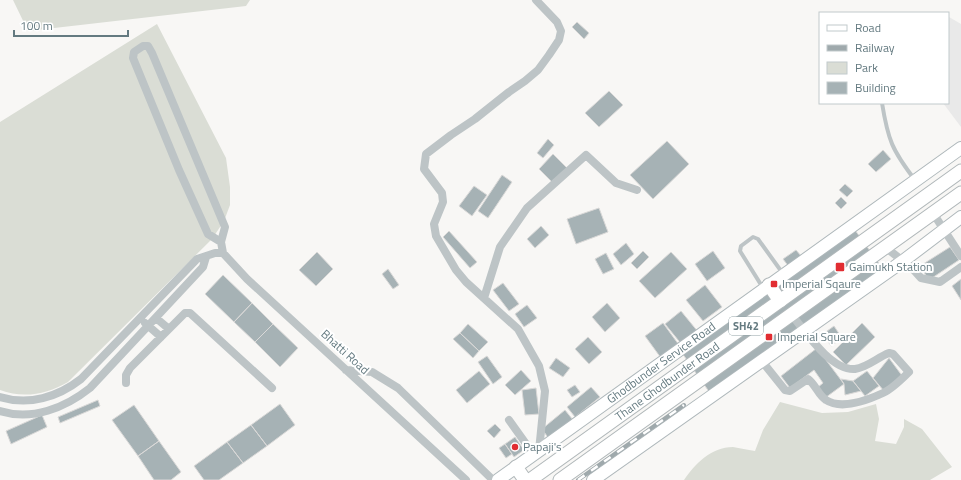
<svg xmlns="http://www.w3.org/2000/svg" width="961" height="480" font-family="'Titillium Web',sans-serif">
<rect width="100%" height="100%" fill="#f8f7f5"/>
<!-- built -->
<path fill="#e9e9e9" d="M949 17 961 24V127L943 103H948Z"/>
<!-- green -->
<path fill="#daddd5" d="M13 0H250L246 6 28 31Z
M157 24 226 158 230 187V205L224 221 212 239 68 382C47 394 24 399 0 390V122Z
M780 402 822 413 848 412 876 404 879 419 875 441 896 444 904 427V419L922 429 952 467 930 480H684C695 464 711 447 733 447 740 448 747 450 755 451L763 430Z"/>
<!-- building -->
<path fill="#a6b2b5" stroke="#dad9d8" d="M577 22 589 33 584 39 572 27Z
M609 91 623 105 599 127 585 113Z
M548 139 554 145 543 158 537 153Z
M667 141 689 164 653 199 630 175Z
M883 150 891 159 876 172 868 164Z
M553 154 567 168 553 183 539 169Z
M502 175 512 182 488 218 478 211Z
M845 184 853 191 847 197 839 190Z
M474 186 487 195 472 216 459 206Z
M841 197 847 203 841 209 835 203Z
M599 208 608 232 576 244 567 219Z
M541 226 549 235 535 248 527 239Z
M855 230 883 269 710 393 682 353Z
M449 231 477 262 470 268 443 237Z
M626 243 634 254 621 265 613 254Z
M950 247 959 260 929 280 920 266Z
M796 250 802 257 789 267 783 259Z
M643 251 649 257 637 269 631 263Z
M713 251 725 268 707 281 695 264Z
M317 252 333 269 316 286 299 270Z
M671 252 687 269 655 298 639 281Z
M606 253 614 269 603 274 595 259Z
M388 269 399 285 393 289 382 274Z
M223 275 252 303 234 322 205 294Z
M961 279V300L952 286Z
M503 283 519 304 509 311 493 290Z
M705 285 722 307 703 321 686 300Z
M252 303 273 324 255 342 234 322Z
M607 303 620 318 605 332 592 317Z
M527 305 537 318 524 327 515 314Z
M681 311 699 333 683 346 665 324Z
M663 323 679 345 661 358 645 336Z
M862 323 875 337 846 365 833 352Z
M273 324 298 348 280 367 255 342Z
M468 324 488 342 479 351 460 333Z
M834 326 842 338 831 346 823 334Z
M460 333 479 351 473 358 453 339Z
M588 337 602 352 589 364 575 349Z
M817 348 844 384 825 398 817 388 823 383 814 370 790 388 781 376Z
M487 356 502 377 493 384 478 362Z
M556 358 570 368 563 377 549 368Z
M889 358 903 377 884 391 873 378Z
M521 370 531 381 515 395 505 385Z
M479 371 490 384 467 403 456 390Z
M867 371 879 386 865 396 853 381Z
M841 379 853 381 861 391 845 395 844 384Z
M575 385 580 392 572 397 567 390Z
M591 387 600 397 575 417 567 407Z
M536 388 539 414 525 415 522 390Z
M98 400 100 406 60 423 58 417Z
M280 404 295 425 267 446 251 425Z
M134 405 159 441 138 456 112 420Z
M565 410 573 420 549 439 542 429Z
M42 415 47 427 11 444 6 431Z
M495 424 501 430 494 438 487 431Z
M251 425 267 446 243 463 227 442Z
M515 437 524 450 514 457 505 444Z
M159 441 181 472 171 480H154L138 456Z
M227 442 243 463 219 480H204L194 466Z
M505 444 512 454 506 458 499 448Z"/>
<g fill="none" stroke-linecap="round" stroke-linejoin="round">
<!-- secondary casing -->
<g stroke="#afb8bb" stroke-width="14">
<g id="secondary">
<path id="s1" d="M498 480 961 148"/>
<path d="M593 480 903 261 961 217"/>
</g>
</g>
<!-- primary casing -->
<g stroke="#b1b8ba" stroke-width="15">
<g id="primary">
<path d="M769 285 780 301"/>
<path d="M516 467 525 480"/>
<path id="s2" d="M530 480 961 171"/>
<path d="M560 480 961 193"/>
</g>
</g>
<!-- lane -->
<path stroke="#bdc4c6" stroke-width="4" d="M882 103C888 140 892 150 915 180
M763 288 740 251 741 246 753 237 758 239 784 275"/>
<!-- street -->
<path stroke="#bdc4c6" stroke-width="8" d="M536 0 557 22 561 31 559 40 549 55 538 70 525 81 509 92 475 119 451 135 426 154 424 169 442 193 443 202 434 224 436 236 456 270 466 282 518 329 539 366 545 391 539 451
M933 213 961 256
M221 242 208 234 179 170 133 58 134 52 143 46H148L152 53 225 227 221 242 223 253
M885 247 912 268 921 278 940 282 961 267
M484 298 500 247 527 208 586 155 616 183 637 190
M156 318 169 329
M145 323 161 337
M761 360 785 390 790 391 808 379C816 385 818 395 826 400 841 410 868 400 883 393 892 389 902 379 909 372L893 354 889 353C878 357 868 367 855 369 831 371 805 331 791 314
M346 370 372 372 398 388 493 480
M126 383V375L130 368 185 313H190L272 388
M0 397C29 406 58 397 81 379L197 259 215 253H223L247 279 466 480
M0 411C32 421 65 408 90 388L203 267 206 257
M509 420 534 455"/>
<!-- secondary -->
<use href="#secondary" stroke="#fff" stroke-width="12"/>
<!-- primary -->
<use href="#primary" stroke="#fff" stroke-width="13"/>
<!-- rail casing -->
<g stroke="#9fa9ac" stroke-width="4">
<path id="rail" d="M578 480 684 405"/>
</g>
<!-- rail -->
<use href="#rail" stroke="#fff" stroke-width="2.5" stroke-dasharray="8" stroke-linecap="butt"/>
</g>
<!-- markers -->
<g fill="#e12d32" stroke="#fff" stroke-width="1.5">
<rect x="835" y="262" width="10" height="10" rx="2"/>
<rect x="770" y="280" width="8" height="8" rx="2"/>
<rect x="765" y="333" width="8" height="8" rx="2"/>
<circle cx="515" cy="447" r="4"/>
</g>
<g text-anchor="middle" stroke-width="4" stroke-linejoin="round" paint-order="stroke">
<!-- shield labels -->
<rect fill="#fff" stroke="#92a2a6" stroke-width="1" x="729" y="317" width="34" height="18" rx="3"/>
<g font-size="11" font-weight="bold" fill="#647a80">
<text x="746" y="330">SH42</text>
</g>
<!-- poi labels -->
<g font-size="12" fill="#647a80" stroke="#fff" text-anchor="start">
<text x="849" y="271">Gaimukh Station</text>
<text x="782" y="288">Imperial Sqaure</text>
<text x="777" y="341">Imperial Square</text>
<text x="523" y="451">Papaji's</text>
</g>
<!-- street labels -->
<g font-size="12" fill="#647a80" stroke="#fff">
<text transform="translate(345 352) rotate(42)" y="4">Bhatti Road</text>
<text dy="4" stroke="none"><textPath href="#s1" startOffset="201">Ghodbunder Service Road</textPath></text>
<text dy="4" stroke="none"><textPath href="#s2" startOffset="169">Thane Ghodbunder Road</textPath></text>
</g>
</g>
<!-- legend -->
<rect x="819" y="12" width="130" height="92" fill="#ffffff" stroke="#c1cacc"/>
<rect x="827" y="25" width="20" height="6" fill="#ffffff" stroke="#c1cacc"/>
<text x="855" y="32" font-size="12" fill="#647a80">Road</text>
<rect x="827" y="45" width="20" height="6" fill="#9fa9ac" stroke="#c1cacc"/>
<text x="855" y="52" font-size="12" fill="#647a80">Railway</text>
<rect x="827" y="62" width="20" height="12" fill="#daddd5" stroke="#c1cacc"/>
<text x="855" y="72" font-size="12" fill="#647a80">Park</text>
<rect x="827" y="82" width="20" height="12" fill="#a6b2b5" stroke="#c1cacc"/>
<text x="855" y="92" font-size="12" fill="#647a80">Building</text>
<!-- scale -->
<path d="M14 30v6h114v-6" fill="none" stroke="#647a80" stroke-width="2"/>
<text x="20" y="30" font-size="12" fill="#647a80" stroke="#ffffff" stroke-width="3" paint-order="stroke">100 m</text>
</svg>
